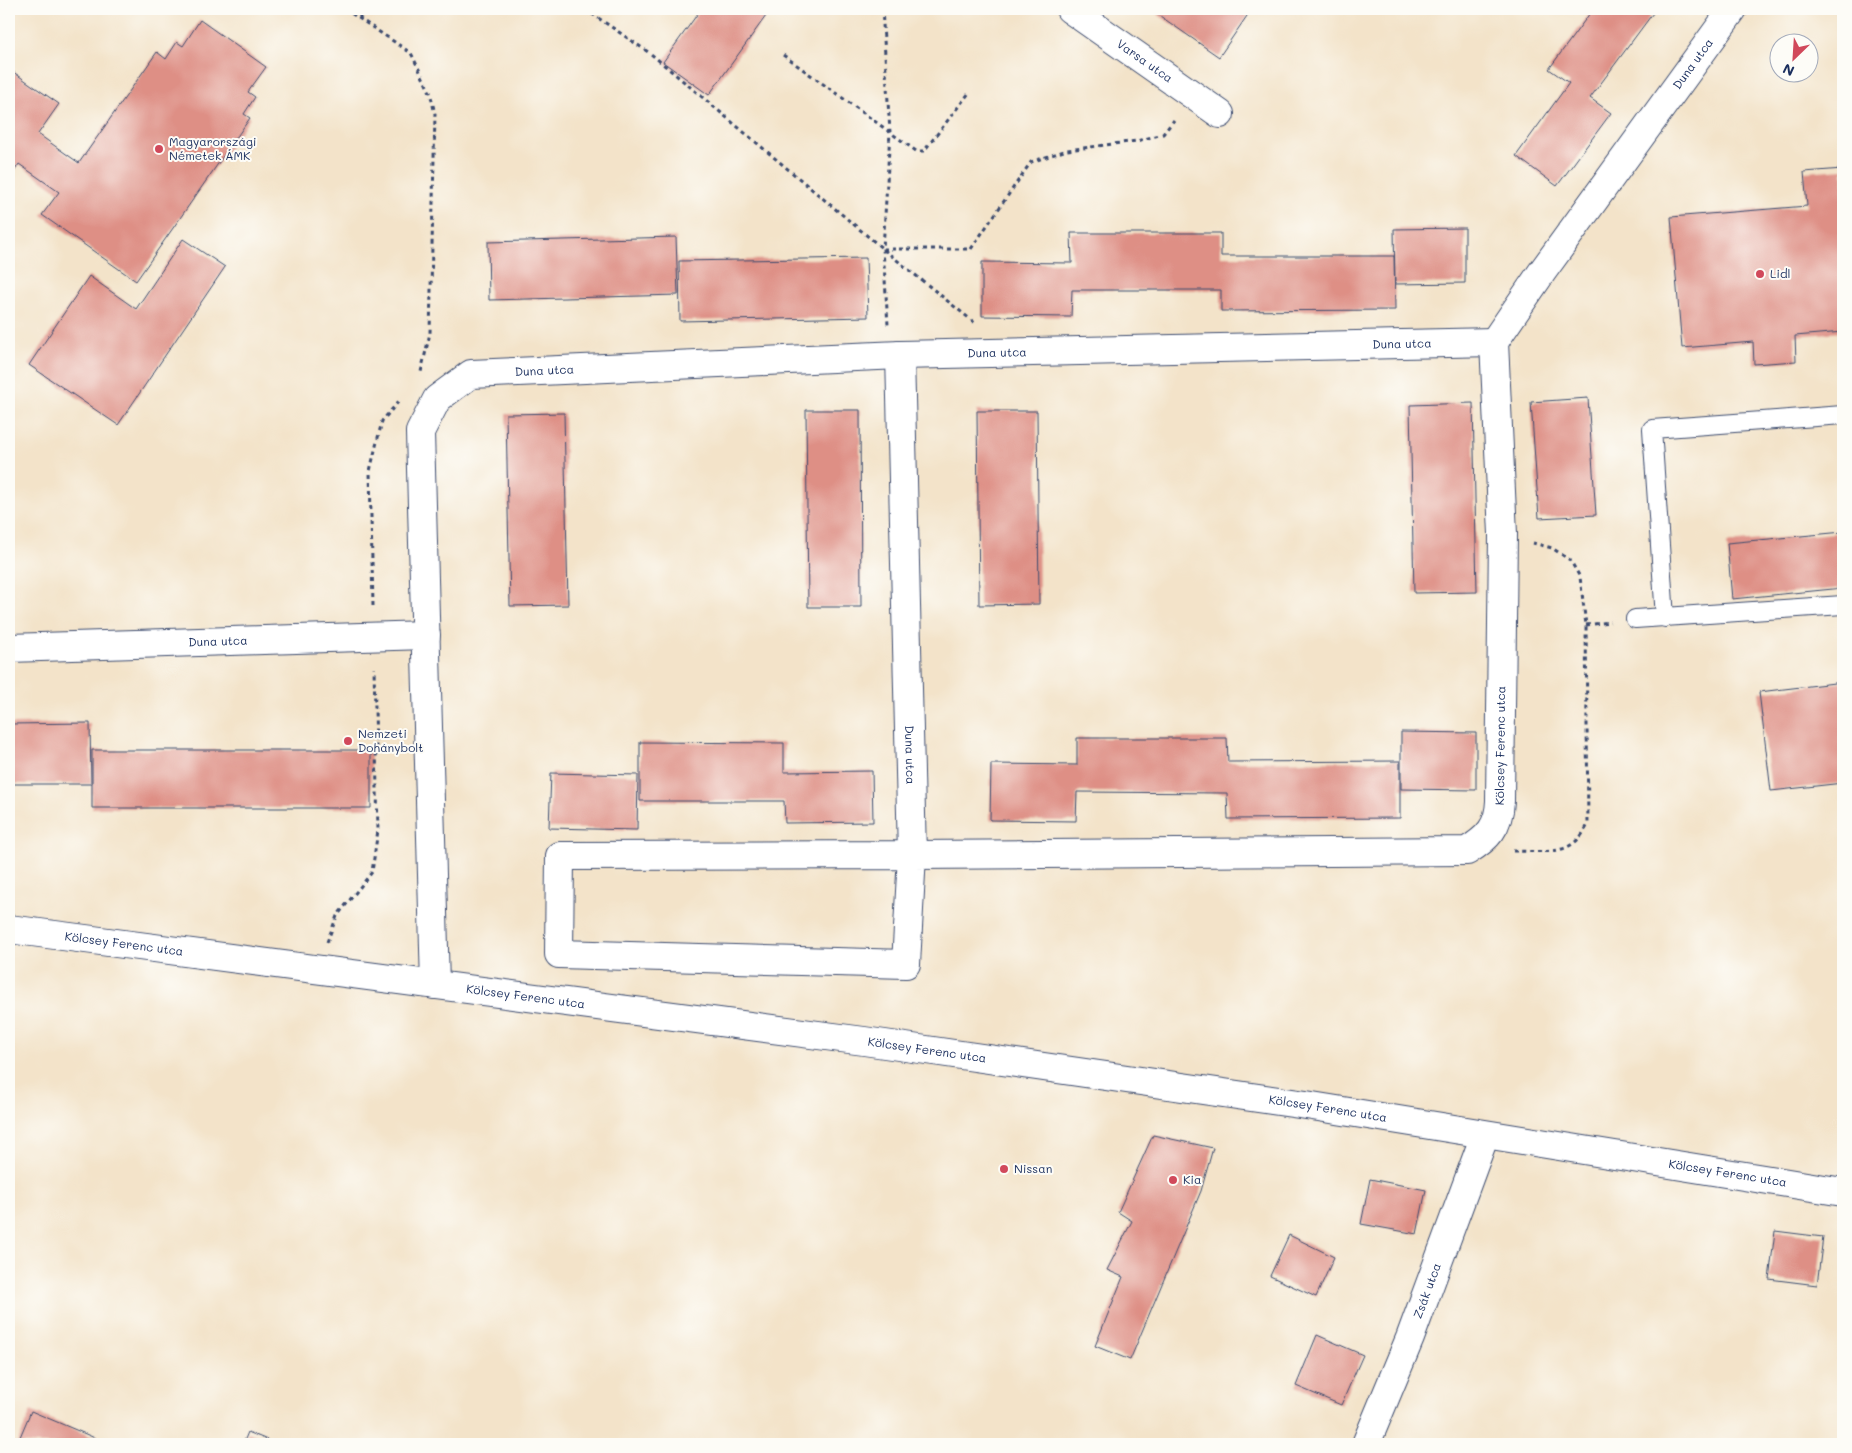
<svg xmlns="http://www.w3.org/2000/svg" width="1852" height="1453" font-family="Mali,sans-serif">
<rect width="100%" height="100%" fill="#fdfcf7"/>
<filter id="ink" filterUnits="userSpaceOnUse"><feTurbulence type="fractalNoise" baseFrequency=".02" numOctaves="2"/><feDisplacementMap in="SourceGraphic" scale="10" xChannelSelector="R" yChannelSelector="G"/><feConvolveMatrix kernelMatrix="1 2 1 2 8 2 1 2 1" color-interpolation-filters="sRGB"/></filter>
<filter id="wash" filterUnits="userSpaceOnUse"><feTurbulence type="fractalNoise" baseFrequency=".0096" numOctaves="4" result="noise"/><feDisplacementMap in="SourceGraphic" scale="20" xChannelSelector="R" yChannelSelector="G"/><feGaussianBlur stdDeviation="1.12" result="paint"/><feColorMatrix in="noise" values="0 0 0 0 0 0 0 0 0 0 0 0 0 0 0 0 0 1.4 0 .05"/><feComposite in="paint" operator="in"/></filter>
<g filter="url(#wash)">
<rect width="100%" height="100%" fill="#f3e3c9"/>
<g id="blocks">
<!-- building -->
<path fill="#de8f85" d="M701 9H771L709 95 663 62Z
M1150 9H1249L1251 10 1219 57Z
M1593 9H1656L1590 98 1611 113 1557 186 1516 156 1569 83 1549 69Z
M200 20 266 67 248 92 255 97 244 114 250 118 136 281 42 215 59 192 19 164 9 179V69L59 104 38 134 79 163 157 52 166 59 177 42 183 46Z
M1843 169V332L1795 336 1796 361 1754 364 1753 342 1682 348 1671 217 1807 206 1804 172Z
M1465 228V283L1395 284 1394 229Z
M1071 233H1221V256H1394L1395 310 1221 311V290H1072L1071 317 982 316V262L1072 263Z
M676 237 678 295 489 300 488 242Z
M183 239 225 267 118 425 29 365 89 276 136 309Z
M866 258 868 317 680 321 679 261Z
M1588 398 1596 515 1539 518 1531 402Z
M1473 403 1477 592 1414 593 1410 405Z
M806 410H860L861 607H808Z
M977 411H1037L1039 604 979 605Z
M564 413 568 605 510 606 506 414Z
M1843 532V588L1732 599 1727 543Z
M1843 682V783L1771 791 1759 692Z
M90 723 91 784H9V724Z
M1401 732 1476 733V790L1401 789Z
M1077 738H1227L1228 762 1400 761V818L1228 819 1227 793 1077 792 1076 821 990 820 991 764 1077 765Z
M640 742 784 743V772L872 771 873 822 785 823 784 801H640Z
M92 750H371V808H92Z
M551 773 638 775 637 830 549 828Z
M1153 1135 1213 1148 1201 1191 1130 1360 1095 1346 1123 1277 1107 1270 1132 1221 1118 1212Z
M1370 1179 1426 1190 1417 1234 1361 1224Z
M1775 1231 1823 1237 1817 1285 1769 1279Z
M1289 1235 1334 1257 1316 1297 1270 1276Z
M1317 1335 1363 1355 1341 1405 1296 1386Z
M31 1411 95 1438 93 1444H17Z
M248 1432 277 1444H243Z"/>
</g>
</g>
<g filter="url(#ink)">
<use href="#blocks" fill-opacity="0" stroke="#3b4a6e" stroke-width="1"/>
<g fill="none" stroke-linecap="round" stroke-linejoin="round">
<!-- lane casing -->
<g stroke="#3b4a6e" stroke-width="20">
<path id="lane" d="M1665 618 1652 429 1843 415
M1635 619 1843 605"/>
</g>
<!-- street casing -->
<g stroke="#3b4a6e" stroke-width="30">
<g id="street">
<path id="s1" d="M1070 9 1220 114"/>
<path id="s2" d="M1494 342 1542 272 1733 9"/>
<path id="s3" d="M900 355 912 855 906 964 559 954 560 856 912 855 1467 851C1488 838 1499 827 1500 801L1503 534 1494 342"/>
<path id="s4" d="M9 648 426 635"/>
<path id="s5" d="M9 929 864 1041 1306 1105 1843 1192"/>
<path id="s6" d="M435 985 420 432 437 399 471 374 900 355 1494 342"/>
<path id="s7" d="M1366 1444 1410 1338 1485 1135"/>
</g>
</g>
<!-- path -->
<path stroke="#3b4a6e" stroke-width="3" stroke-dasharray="4 4" stroke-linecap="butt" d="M345 9 411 53 430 92 435 114 430 333 421 372
M585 9 651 54 883 249 975 323
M882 9 890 132 883 249 888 325
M359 18 366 9
M783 55 916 151H924L969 93
M883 249H971L1031 162 1067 150 1137 141 1163 134 1174 120
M373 606 370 471 382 421 399 401
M1586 625 1610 622
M1513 851C1545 851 1573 858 1588 824L1586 625 1580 577 1570 560 1552 548 1533 543
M327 942 337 916 372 872 378 830 374 668"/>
<!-- lane -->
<use href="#lane" stroke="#fff" stroke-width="18"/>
<!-- street -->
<use href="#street" stroke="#fff" stroke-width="28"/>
</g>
</g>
<!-- markers -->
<g fill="#d1495b" stroke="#fdfcf7" stroke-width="2">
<circle cx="159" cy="149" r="5"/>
<circle cx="1760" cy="274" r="5"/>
<circle cx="348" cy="741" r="5"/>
<circle cx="1004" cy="1169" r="5"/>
<circle cx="1173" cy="1180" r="5"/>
</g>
<g text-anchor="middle" stroke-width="4" stroke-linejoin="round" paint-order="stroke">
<!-- street labels -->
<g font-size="12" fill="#1b2f5e" stroke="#fdfcf7">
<text dy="4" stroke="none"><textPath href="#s1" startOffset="91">Varsa utca</textPath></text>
<text dy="4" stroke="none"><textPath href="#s2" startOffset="342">Duna utca</textPath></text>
<text dy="4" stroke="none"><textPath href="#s6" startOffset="1564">Duna utca</textPath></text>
<text dy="4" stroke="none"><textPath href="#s6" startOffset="1159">Duna utca</textPath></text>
<text dy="4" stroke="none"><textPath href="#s6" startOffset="706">Duna utca</textPath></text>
<text dy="4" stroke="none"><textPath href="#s4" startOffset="209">Duna utca</textPath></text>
<text dy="4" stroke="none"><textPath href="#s3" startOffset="2080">Kölcsey Ferenc utca</textPath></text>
<text dy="4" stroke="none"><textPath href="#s3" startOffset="400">Duna utca</textPath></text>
<text dy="4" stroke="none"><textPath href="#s5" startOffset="116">Kölcsey Ferenc utca</textPath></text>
<text dy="4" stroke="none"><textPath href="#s5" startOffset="521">Kölcsey Ferenc utca</textPath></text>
<text dy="4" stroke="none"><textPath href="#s5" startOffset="926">Kölcsey Ferenc utca</textPath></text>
<text dy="4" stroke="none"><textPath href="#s5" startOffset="1331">Kölcsey Ferenc utca</textPath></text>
<text dy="4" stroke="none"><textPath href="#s5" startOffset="1736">Kölcsey Ferenc utca</textPath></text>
<text dy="4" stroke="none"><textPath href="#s7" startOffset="165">Zsák utca</textPath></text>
</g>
<!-- poi labels -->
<g font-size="12" fill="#1b2f5e" stroke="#fdfcf7" text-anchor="start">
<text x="169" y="146">Magyarországi<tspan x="169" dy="14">Németek ÁMK</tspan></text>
<text x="1770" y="278">Lidl</text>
<text x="358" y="738">Nemzeti<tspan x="358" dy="14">Dohánybolt</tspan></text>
<text x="1014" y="1173">Nissan</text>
<text x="1183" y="1184">Kia</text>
</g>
</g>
<!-- margin -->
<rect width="1852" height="1453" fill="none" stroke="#fdfcf7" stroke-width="30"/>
<!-- north arrow -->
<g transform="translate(1794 58) rotate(205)"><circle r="24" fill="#fdfcf7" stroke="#a3aaba"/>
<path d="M0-4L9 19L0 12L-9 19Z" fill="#d1495b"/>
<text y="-8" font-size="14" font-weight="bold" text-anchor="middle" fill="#1b2f5e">N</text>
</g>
</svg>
